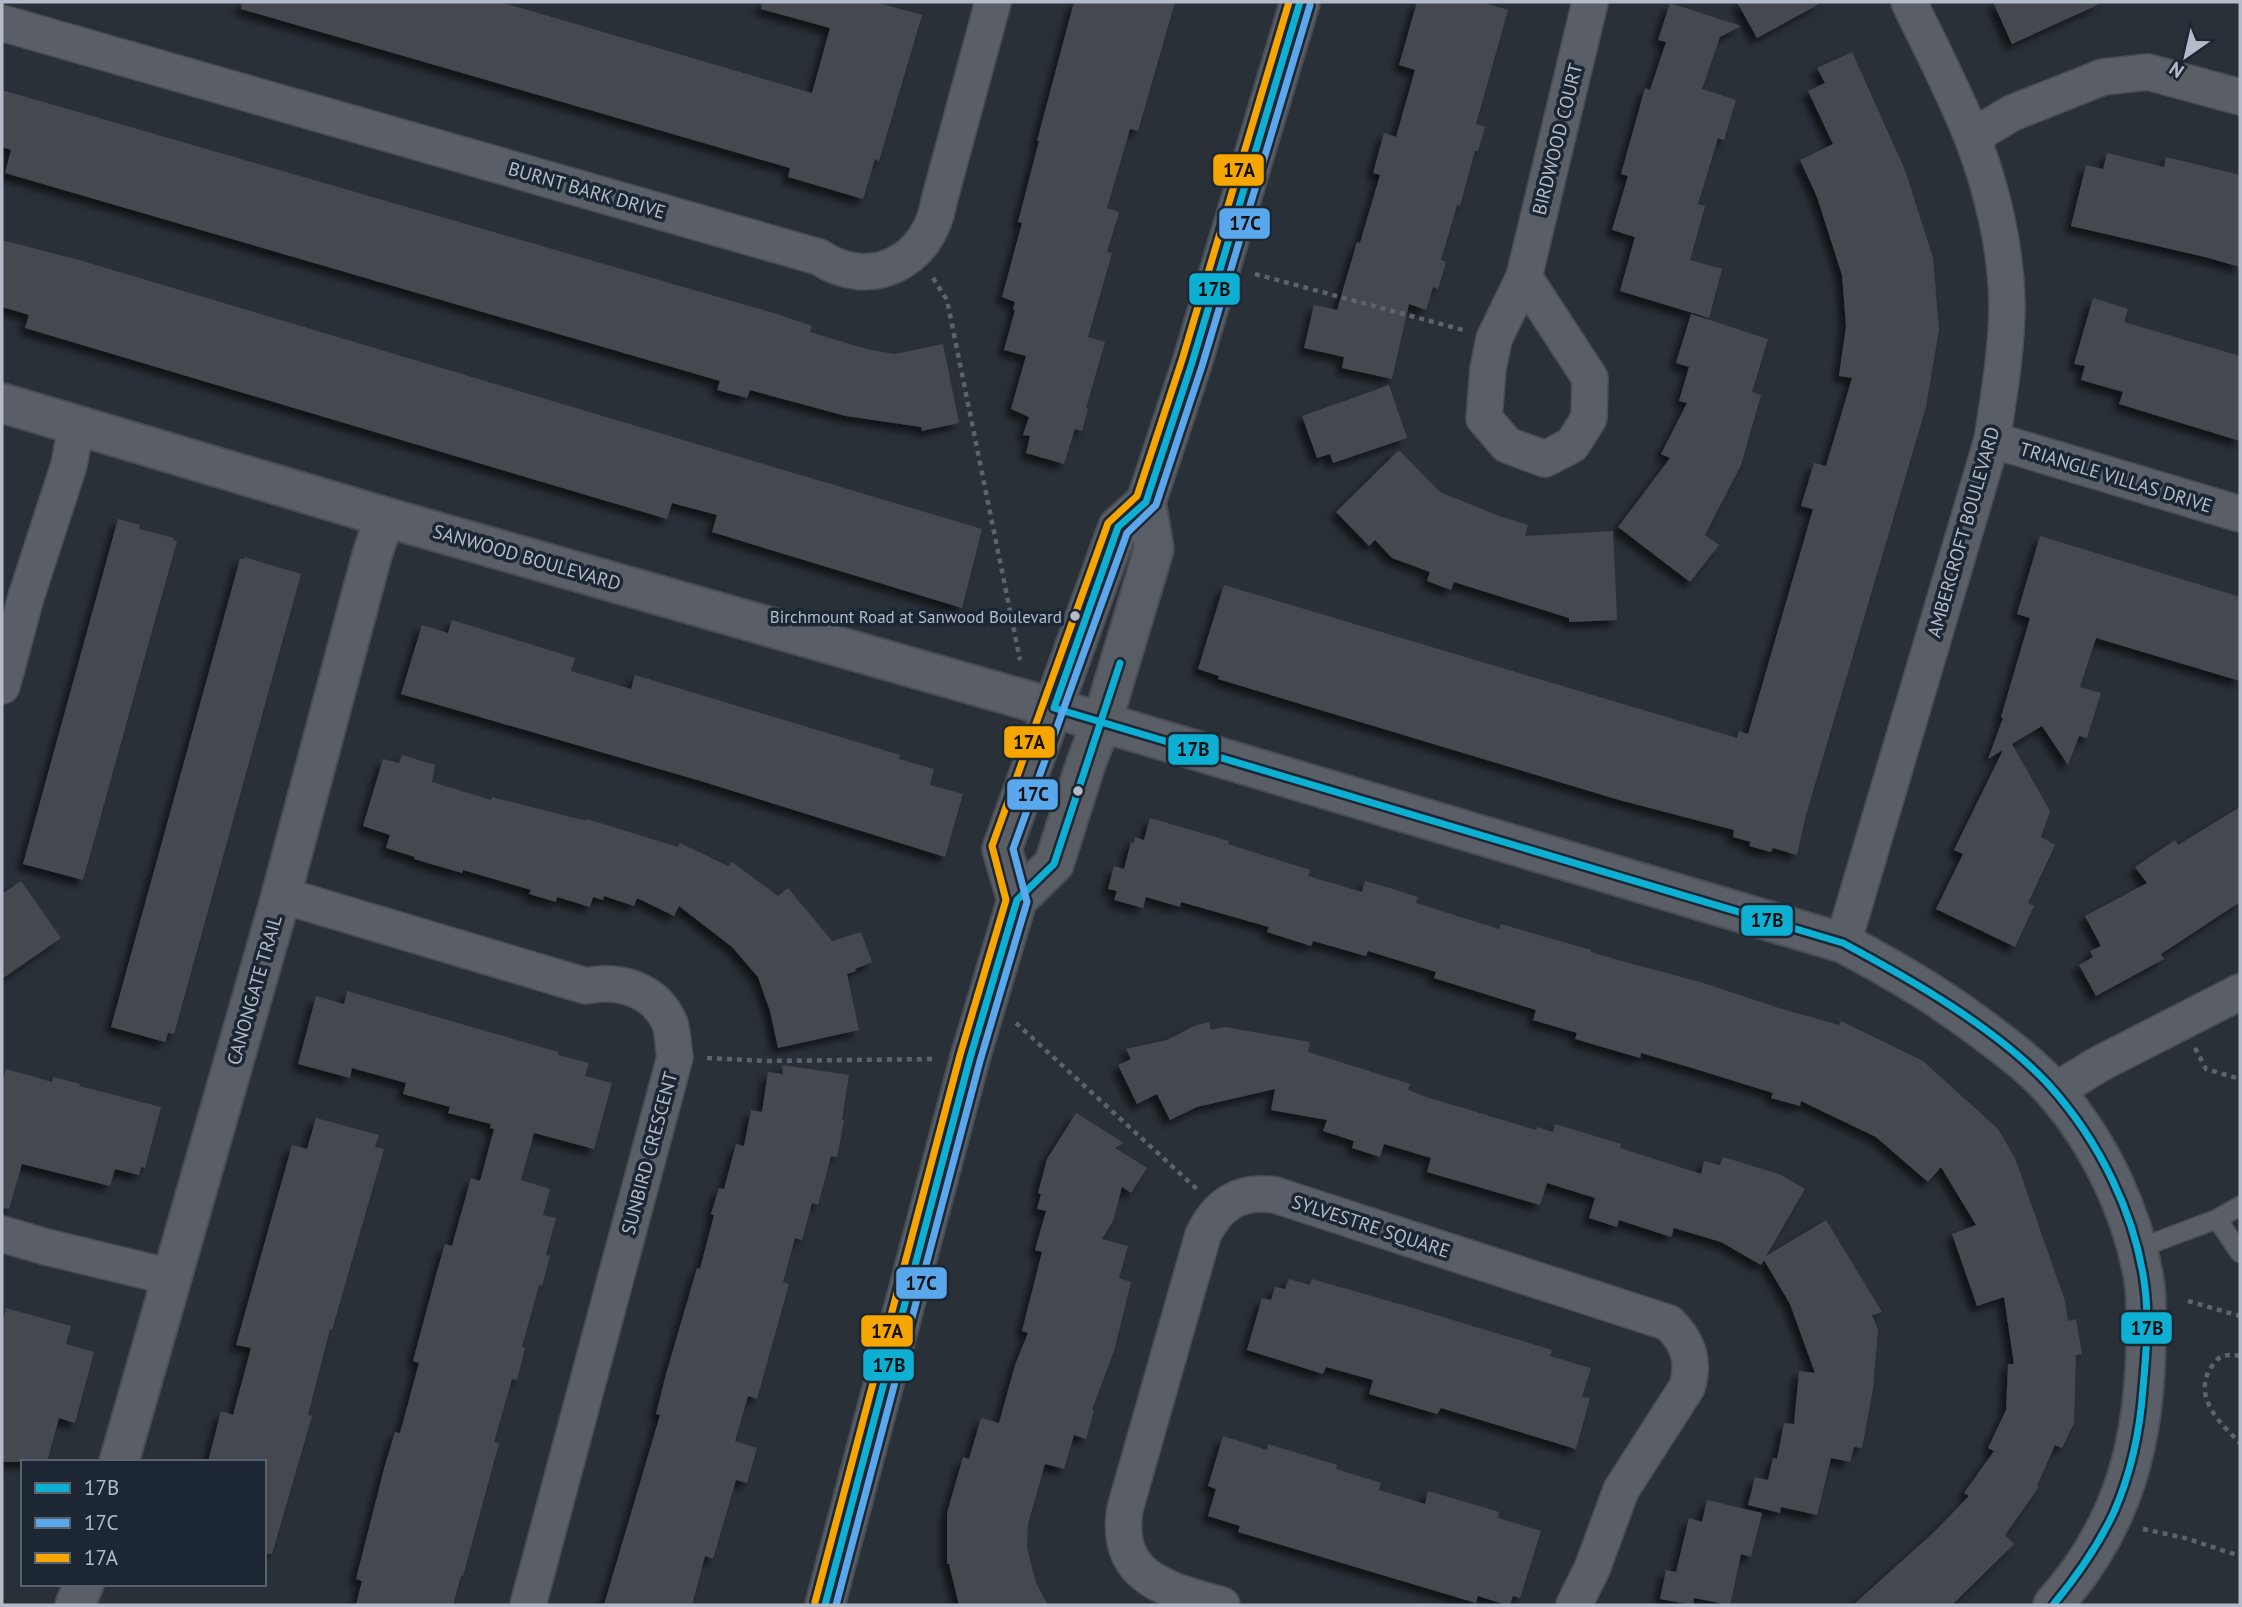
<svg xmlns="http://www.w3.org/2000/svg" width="2242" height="1607" font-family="'PT Sans',sans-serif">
<defs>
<filter id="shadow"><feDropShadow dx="-6" dy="6" stdDeviation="3.5" flood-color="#0009"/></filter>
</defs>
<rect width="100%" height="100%" fill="#2a3038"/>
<!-- building -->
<path fill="#444950" filter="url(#shadow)" d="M242 2H500L812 93 830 28 761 9 762 2H875L922 15 879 161 875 159 863 199 788 177 790 168 241 9Z
M1074 2H1175L1138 131 1130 129 1107 208 1119 212 1107 252 1112 253 1088 337 1105 342 1086 408 1088 409 1082 431 1075 429 1064 464 1026 453 1030 436 1023 435 1029 417 1011 409 1026 356 1004 350 1015 310 1013 309 1015 302 1002 297 1022 223 1018 222 1039 141H1037Z
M1417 2H1481L1508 10 1476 124 1485 127 1478 151H1475L1460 206 1457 205 1441 260 1446 262 1438 289 1433 287 1426 310 1409 304 1392 379 1342 368 1344 357 1304 348 1314 305 1337 310 1357 242 1360 243 1380 175 1373 173 1384 133 1396 137 1415 70 1399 65Z
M1737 2H1823L1757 38Z
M1993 2H2104L2012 44Z
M1670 3 1741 26 1720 37 1702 89 1736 100 1724 140 1718 138 1698 204 1705 206 1690 260 1722 269 1709 318 1620 291 1635 237 1612 230 1628 176 1621 174 1645 88 1650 90 1666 42 1658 40Z
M1852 52 1905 170 1933 258 1939 330 1926 407 1806 815 1797 855 1773 848 1771 852 1749 846 1751 842 1733 837 1734 830 1619 800 1218 679 1219 676 1198 669 1224 585 1737 738 1739 731 1748 734 1813 509 1801 506 1814 463 1826 466 1852 378 1839 376 1846 326 1842 275 1817 197 1800 160 1833 144 1808 91 1825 83 1817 68Z
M2 90 777 314 812 326 810 332 866 349 895 354 943 344 959 423 922 431 921 427 846 416 750 390 747 398 717 390 720 381 5 173 11 150 2 147Z
M2107 153 2164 167 2166 157 2240 175V267L2205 257 2071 226 2086 165 2103 169Z
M2 240 79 260 982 529 962 608 712 532 717 515 672 503 667 519 25 328 29 315 2 307Z
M2093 298 2128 309 2124 322 2240 356V441L2119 404 2123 392 2081 380 2085 366 2074 364Z
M1691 314 1768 339 1752 392 1761 395 1741 465 1705 535 1719 545 1690 582 1618 527 1670 458 1661 454 1687 403 1679 401 1689 367 1676 363Z
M1389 385 1407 438 1333 463 1330 454 1317 458 1302 416Z
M1399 450 1440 492 1499 516 1528 525 1525 536 1613 531 1617 620 1569 622V618L1454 582 1451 590 1427 581 1430 572 1392 558 1375 540 1369 546 1336 512Z
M118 519 140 525 139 529 174 538 173 540 177 541 83 880 23 864Z
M2040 536 2240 597V681L2096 638 2080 687 2101 693 2087 738 2079 736 2068 765 2042 726 2012 744 2050 811 2041 837 2055 845 2028 903 2034 906 2015 947 1936 909 1963 854 1954 850 2003 750 1988 759 2003 718 2001 717 2030 618 2017 614Z
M244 557 301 574 174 1034 168 1033 165 1042 111 1027 240 559H244Z
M452 620 575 658 571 671 631 689 635 675 900 755 899 759 934 769 930 785 963 794 945 857 704 782 401 694 422 625 448 633Z
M402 755 435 765 432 782 491 800 492 797 586 821 587 819 678 847 680 843 728 866 732 862 778 896 788 888 832 941 861 932 872 962 855 969 856 971 847 974 859 1030 778 1048 770 1011 758 977 732 947 679 906 674 916 637 898 634 906 604 896 603 900 593 897 590 907 557 897 556 902 529 894 531 890 463 870 462 873 414 859 415 857 386 848 390 835 363 826 383 759 399 763Z
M2240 807V902L2161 954 2164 959 2096 996 2079 965 2093 957 2090 951 2101 946 2085 916 2147 883 2135 867 2175 840 2178 845Z
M1150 818 1229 841 1228 844 1310 870 1308 876 1362 892 1365 881 1393 889 1418 897 1416 903 1499 929 1501 924 1591 950V952L1618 960 1700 982 1779 1008 1839 1025 1841 1021 1923 1061 1998 1129 2015 1158 2065 1301 2068 1321 2076 1319 2082 1354 2076 1355 2074 1423 2062 1448 2055 1445 2037 1486 2039 1487 2005 1535 2014 1544 1952 1605H1853L1933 1533 1969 1496 1964 1493 1994 1451 1988 1448 2006 1410 2008 1364H2014L2004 1297 1977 1306 1952 1234 1976 1225 1941 1167 1928 1182 1876 1137 1801 1101 1800 1106 1771 1098 1773 1093 1692 1068 1641 1053 1640 1058 1575 1039 1577 1033 1533 1020 1536 1010 1434 978 1436 972 1368 951 1366 956 1313 941 1311 946 1267 932 1269 927 1181 902 1180 907 1146 897 1143 908 1114 900 1117 891 1108 889 1114 866 1124 869 1131 842 1134 843 1135 837 1144 840Z
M21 881 61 938 2 979V894Z
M347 991 558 1052V1055L589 1063 585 1076 612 1083 594 1149 534 1133 521 1180 550 1189 543 1215 556 1218 546 1255 550 1256 542 1286 539 1285 522 1347 525 1348 517 1380 512 1379 494 1442 499 1443 463 1576H461L453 1605H356L362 1581 356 1579 385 1465 395 1432 400 1433 419 1363 413 1361 436 1275 445 1244 452 1246 471 1178 480 1181 494 1129 490 1128 491 1124 448 1113 450 1107 403 1094 406 1083 352 1068 350 1078 298 1064 316 996 344 1004Z
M1209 1022 1211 1030 1225 1027 1310 1042 1308 1052 1410 1084 1408 1090 1423 1096 1536 1130 1537 1127 1553 1132 1555 1124 1621 1144 1620 1148 1701 1174 1704 1161 1720 1165 1723 1157 1779 1174 1805 1189 1766 1256 1826 1220 1882 1312 1872 1315 1878 1330 1873 1389 1862 1448 1854 1447 1850 1462 1831 1458 1817 1515 1781 1507 1780 1513 1748 1505 1755 1477 1768 1480 1773 1458 1777 1459 1784 1423 1794 1424 1799 1371 1815 1373 1790 1304 1764 1260 1761 1265 1721 1242 1674 1228 1671 1237 1619 1220 1617 1227 1589 1218 1595 1198 1547 1183 1540 1205 1427 1172 1431 1158 1384 1144 1380 1157 1352 1148 1354 1141 1323 1131 1327 1120 1271 1110 1275 1089 1197 1107 1170 1120 1157 1094 1137 1104 1118 1065 1131 1059 1126 1049 1167 1040 1194 1026Z
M782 1065 849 1075 842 1120H844L837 1157 831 1156 818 1205 812 1203 802 1240 795 1238 783 1282 789 1284 757 1399 748 1396 735 1441 757 1448 747 1483 736 1480 713 1559 705 1556 692 1605H604L660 1415 656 1414 666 1374 697 1268 700 1269 714 1215 711 1214 719 1188 724 1189 736 1144 744 1146 751 1110 762 1112 768 1072 783 1074Z
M6 1069 52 1082 53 1077 80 1084 79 1086 161 1107 145 1168 141 1167 139 1175 115 1169 110 1186 22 1164 9 1209 2 1208V1083Z
M1076 1113 1124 1143 1115 1148 1147 1168 1131 1193 1122 1187 1113 1221 1102 1239 1128 1246 1119 1278 1131 1282 1114 1351 1092 1410 1094 1411 1086 1439 1074 1435 1064 1469 1045 1464 1028 1524 1027 1548 1036 1583 1048 1605H959L949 1564H947V1513L963 1457 969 1459 981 1418 999 1423 1015 1365 1028 1333 1022 1331 1042 1252 1035 1250 1046 1211 1037 1209 1041 1194 1038 1193 1047 1159Z
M316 1118 379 1135 375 1147 384 1149 332 1330 330 1329 308 1415 312 1416 272 1554 264 1553V1462H208L221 1411 233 1415 251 1348 236 1345 292 1145 307 1149Z
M1289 1279 1310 1285 1312 1279 1403 1305 1552 1350 1550 1356 1591 1368 1582 1397 1590 1398 1576 1449 1441 1408 1437 1414 1369 1394 1373 1380 1326 1367 1323 1374 1247 1350 1262 1298 1271 1300 1275 1287 1285 1289Z
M6 1308 71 1326 66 1344 94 1352 75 1423 59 1418 47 1462H2V1324Z
M1223 1436 1267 1450 1268 1444 1337 1465 1336 1469 1381 1483 1379 1490 1425 1504 1428 1491 1499 1512 1498 1518 1541 1531 1520 1598 1513 1596 1510 1605H1506L1478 1596 1476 1603 1238 1532 1240 1526 1208 1516 1216 1489 1208 1486Z
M1707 1500 1762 1513 1751 1557 1741 1554 1730 1605 1694 1598 1693 1605 1660 1599 1666 1570 1676 1572 1689 1518 1702 1522Z"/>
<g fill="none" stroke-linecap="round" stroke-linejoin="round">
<!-- service casing -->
<g stroke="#484c53" stroke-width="21">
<path id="service" d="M2217 1219 2240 1253
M2137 1249 2217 1219 2240 1206"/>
</g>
<!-- minor casing -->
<g stroke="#484c53" stroke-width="38">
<path id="minor" d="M2 23 819 257C871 292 930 261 939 201L993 2
M1972 137 2012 113 2103 77 2148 72 2240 97
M1524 277 1590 378 1589 418 1572 445 1545 459 1507 445 1484 418 1488 369 1494 339 1524 277 1590 2
M1992 440 2240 514
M2 686 26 597 69 465 76 426
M281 895 586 986C618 979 656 989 670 1024 673 1033 673 1046 675 1057L528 1605
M1843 943 1992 440C1999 395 2007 349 2007 303 2006 248 1992 188 1972 137 1954 91 1930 46 1909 2
M2055 1091 2101 1063 2240 992
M2 1234 46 1247 171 1277
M1222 1605C1168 1590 1114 1579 1125 1509L1203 1235C1218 1204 1239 1190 1275 1195L1669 1323C1688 1342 1695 1361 1687 1387L1621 1490 1592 1569 1574 1605"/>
</g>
<!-- tertiary casing -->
<g stroke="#484c53" stroke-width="42">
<path id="tertiary" d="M2 403 385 517 1054 708 1843 943C1900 973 1948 1002 1999 1042 2019 1057 2038 1072 2054 1091 2099 1142 2133 1213 2144 1280 2147 1297 2146 1315 2146 1333 2146 1438 2125 1525 2053 1605
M119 1462 278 907 372 555 385 517
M75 1605 84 1584"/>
</g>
<!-- secondary casing -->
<g stroke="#484c53" stroke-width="42">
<path id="secondary" d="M1017 900 1002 849 1118 527 1146 502
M825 1605 970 1058 1017 900 1054 864 1086 763 1102 722 1154 549 1146 502 1192 363 1300 2"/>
</g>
<!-- path -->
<path stroke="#5d636a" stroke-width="4.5" stroke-dasharray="5 5" stroke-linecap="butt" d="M1255 274 1463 330
M933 278 947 300 1020 660
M1016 1023 1198 1190
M2195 1048 2206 1069 2240 1079
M707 1058 766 1061 936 1059
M2188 1301 2240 1316
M2240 1356C2226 1354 2220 1354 2212 1366 2191 1396 2220 1423 2240 1443
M2143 1529 2185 1538 2240 1556"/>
<!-- service -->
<use href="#service" stroke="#5a5e66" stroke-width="18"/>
<!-- minor -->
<use href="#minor" stroke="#5a5e66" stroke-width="35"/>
<!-- tertiary -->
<use href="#tertiary" stroke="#5a5e66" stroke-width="38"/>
<!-- secondary -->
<use href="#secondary" stroke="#595d64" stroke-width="38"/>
<!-- bus-1 casing -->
<g stroke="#1d2633" stroke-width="12">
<path id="bus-1" d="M1300 2 1192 363 1146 502 1118 527 1054 708 1843 943C1910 979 1996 1028 2048 1084 2098 1139 2136 1214 2145 1288 2149 1320 2146 1356 2143 1388 2140 1431 2131 1473 2114 1512 2098 1546 2077 1576 2053 1605
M825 1605 970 1058 1017 900 1054 864 1120 663"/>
</g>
<!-- bus-2 casing -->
<g stroke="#1d2633" stroke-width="12">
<path id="bus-2" d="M836 1605 980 1061 1027 902 1013 849 1127 533 1156 505 1202 366 1310 5"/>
</g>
<!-- bus-3 casing -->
<g stroke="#1d2633" stroke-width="12">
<path id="bus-3" d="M815 1602 960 1055 1006 900 992 846 1108 523 1137 496 1182 360 1289 2"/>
</g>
<!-- bus-1 -->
<use href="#bus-1" stroke="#0dafd3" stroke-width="7"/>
<!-- bus-2 -->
<use href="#bus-2" stroke="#5aa8eb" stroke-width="7"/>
<!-- bus-3 -->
<use href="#bus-3" stroke="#f7a600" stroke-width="7"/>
</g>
<!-- markers -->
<g fill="#b4bcc9" stroke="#1d2633" stroke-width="2.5">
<circle cx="1075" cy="616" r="6"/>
<circle cx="1078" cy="791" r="6"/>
</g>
<g text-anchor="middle" stroke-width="7" stroke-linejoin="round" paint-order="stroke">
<!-- bus labels -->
<g font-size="17" fill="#b4bcc9" stroke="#1d2633" text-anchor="end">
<text x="1062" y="623">Birchmount Road at Sanwood Boulevard</text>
</g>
<!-- street labels -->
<g font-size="19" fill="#b4bcc9" stroke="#1d2633">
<text transform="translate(1557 139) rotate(-76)" y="7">BIRDWOOD COURT</text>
<text transform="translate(587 190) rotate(16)" y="7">BURNT BARK DRIVE</text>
<text transform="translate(2116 477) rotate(17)" y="7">TRIANGLE VILLAS DRIVE</text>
<text transform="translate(1963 532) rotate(-74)" y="7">AMBERCROFT BOULEVARD</text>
<text transform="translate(527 557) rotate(16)" y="7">SANWOOD BOULEVARD</text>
<text transform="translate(254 990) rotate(-74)" y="7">CANONGATE TRAIL</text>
<text transform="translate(649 1153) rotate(-75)" y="7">SUNBIRD CRESCENT</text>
<text transform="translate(1371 1226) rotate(18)" y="7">SYLVESTRE SQUARE</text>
</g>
</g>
<g stroke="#1d2633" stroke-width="2.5">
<rect x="1212" y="153" width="53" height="34" rx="7" fill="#f7a600"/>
<rect x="1218" y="207" width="53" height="33" rx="7" fill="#5aa8eb"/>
<rect x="1188" y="272" width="53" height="34" rx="7" fill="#0dafd3"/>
<rect x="1003" y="725" width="53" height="34" rx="7" fill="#f7a600"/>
<rect x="1167" y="733" width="53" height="33" rx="7" fill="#0dafd3"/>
<rect x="1006" y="778" width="53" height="33" rx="7" fill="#5aa8eb"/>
<rect x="1740" y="904" width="54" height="33" rx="7" fill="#0dafd3"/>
<rect x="895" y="1266" width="53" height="34" rx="7" fill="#5aa8eb"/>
<rect x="2120" y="1311" width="53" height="34" rx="7" fill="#0dafd3"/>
<rect x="860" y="1314" width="54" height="34" rx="7" fill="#f7a600"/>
<rect x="862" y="1348" width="53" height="34" rx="7" fill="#0dafd3"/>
</g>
<g font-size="19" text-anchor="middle" font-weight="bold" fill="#111">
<text x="1239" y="177">17A</text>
<text x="1245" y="230">17C</text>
<text x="1214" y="296">17B</text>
<text x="1029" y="749">17A</text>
<text x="1193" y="756">17B</text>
<text x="1033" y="801">17C</text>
<text x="1767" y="927">17B</text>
<text x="921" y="1290">17C</text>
<text x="2147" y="1335">17B</text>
<text x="887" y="1338">17A</text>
<text x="889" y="1372">17B</text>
</g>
<!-- border -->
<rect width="2242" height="1607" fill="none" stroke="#b4bcc9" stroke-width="7"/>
<!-- legend -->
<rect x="21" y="1460" width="245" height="126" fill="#1d2633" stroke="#59626f" stroke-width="2"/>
<rect x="35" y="1483" width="35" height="10" fill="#0dafd3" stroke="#59626f" stroke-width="2"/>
<text x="84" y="1495" font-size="21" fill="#b4bcc9">17B</text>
<rect x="35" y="1518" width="35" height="10" fill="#5aa8eb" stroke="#59626f" stroke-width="2"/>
<text x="84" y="1530" font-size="21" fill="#b4bcc9">17C</text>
<rect x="35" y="1553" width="35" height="10" fill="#f7a600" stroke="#59626f" stroke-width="2"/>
<text x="84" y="1565" font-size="21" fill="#b4bcc9">17A</text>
<!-- north arrow -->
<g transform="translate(2186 56) rotate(214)" stroke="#1d2633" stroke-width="5" paint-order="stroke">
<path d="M0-5L12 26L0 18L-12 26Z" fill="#b4bcc9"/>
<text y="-10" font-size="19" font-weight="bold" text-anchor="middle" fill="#b4bcc9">N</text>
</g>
</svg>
